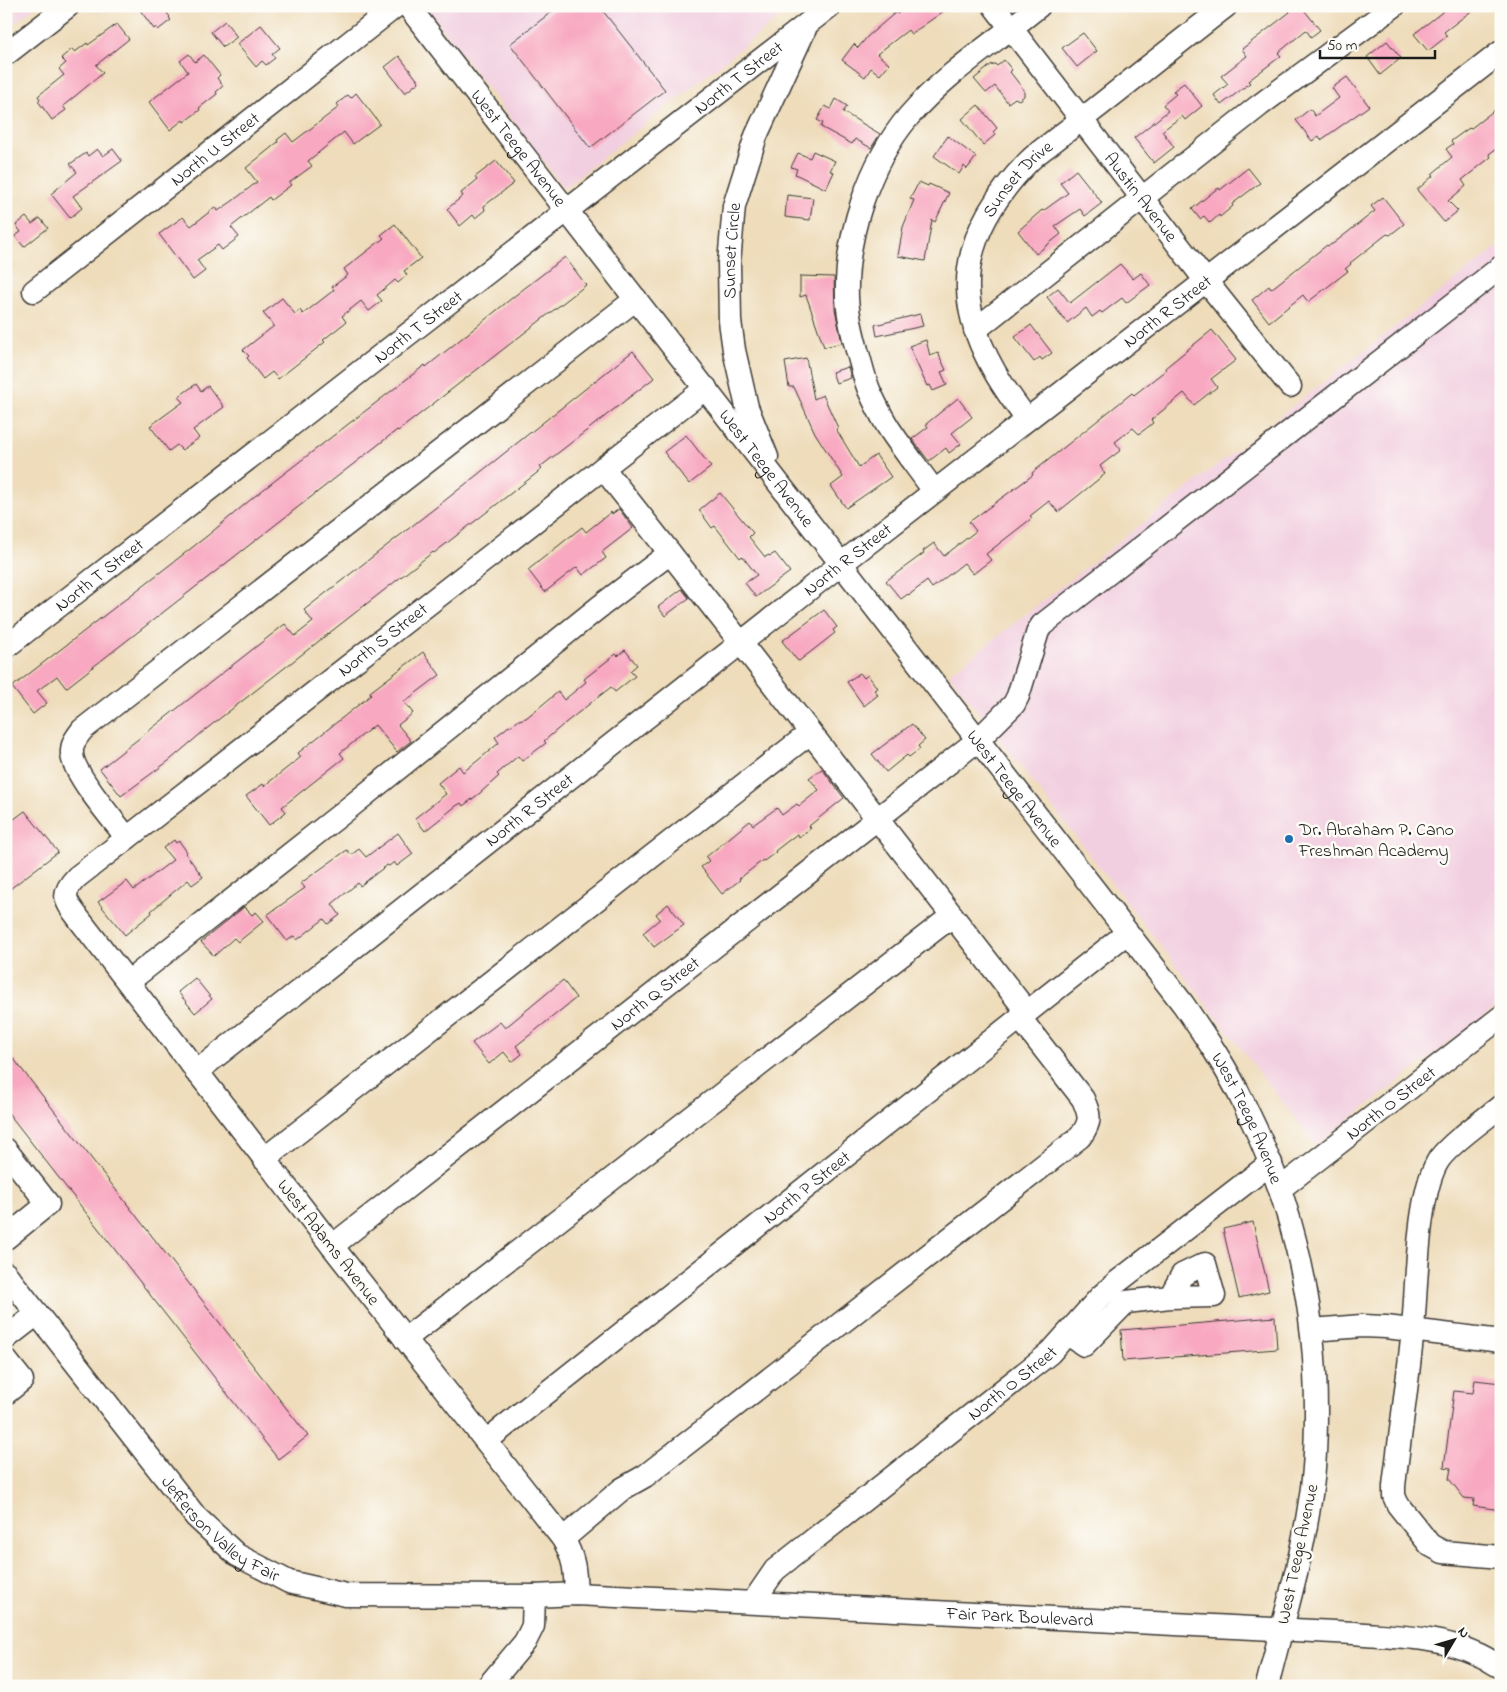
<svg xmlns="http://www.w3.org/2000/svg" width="1507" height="1692" font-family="'Indie Flower',sans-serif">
<rect width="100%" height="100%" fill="#fdfcf7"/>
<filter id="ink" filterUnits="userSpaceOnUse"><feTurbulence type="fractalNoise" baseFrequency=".02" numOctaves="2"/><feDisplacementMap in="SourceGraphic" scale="10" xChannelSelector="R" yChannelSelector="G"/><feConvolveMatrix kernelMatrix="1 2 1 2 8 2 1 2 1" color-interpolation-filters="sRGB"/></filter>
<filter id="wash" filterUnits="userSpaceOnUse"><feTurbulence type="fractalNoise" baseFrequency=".0096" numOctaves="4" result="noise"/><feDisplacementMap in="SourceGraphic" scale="20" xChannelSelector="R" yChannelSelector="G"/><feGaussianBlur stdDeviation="1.12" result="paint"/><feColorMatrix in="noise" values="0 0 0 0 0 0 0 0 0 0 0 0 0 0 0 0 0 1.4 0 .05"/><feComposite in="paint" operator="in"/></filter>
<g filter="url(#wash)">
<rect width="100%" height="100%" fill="#eedcba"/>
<!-- built -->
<path fill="#f2cfe0" d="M6 6H36L6 30Z
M425 6H794L564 188Z
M1501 244V1003L1316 1145 949 674Z"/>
<!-- water -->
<path fill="#75ace4" stroke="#486480" d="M642 1682 748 1686H593Z"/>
<g id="blocks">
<!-- building -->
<path fill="#f8a9c1" d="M137 6H162L170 17 169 18 171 20 158 30 156 27 154 29Z
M559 6H599L665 90 590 148 510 44Z
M915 6H951L911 34 908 30 877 54 889 64 880 75 871 68 865 77 842 60 854 44 858 48 867 37 896 12 897 14 905 8 908 11Z
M1286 6H1301L1320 30 1311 37 1306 30 1278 53 1281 56 1248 81 1250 83 1221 105 1214 95 1228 84 1221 76 1247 56 1242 49 1290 12Z
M1450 6H1478L1444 32 1447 36 1428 51 1414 34Z
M225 21 237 37 223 47 211 32Z
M117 24 129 39 96 65 103 73 63 106 66 110 52 120 38 101 40 99 38 96 64 75 59 69 66 63 61 58 72 49 75 52 87 43 88 45Z
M261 25 280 48 272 54 275 58 266 65 262 61 256 67 237 44Z
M1083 33 1097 51 1077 67 1062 48Z
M1387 41 1401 58 1380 75 1367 57Z
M189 54 195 62 204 55 220 75 217 78 223 86 216 92 217 94 199 108 200 110 184 122 183 120 170 130 149 102 188 72 180 61Z
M399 56 419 82 405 93 385 67Z
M1004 60 1012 70 1010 72 1024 90V96L1019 100 1015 98 1008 103 995 86 986 93 974 79 992 64 993 66 995 64 997 66Z
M1347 77 1369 106 1321 140 1319 136 1312 141 1296 120 1310 109 1315 116 1339 98 1332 88Z
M1184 83 1202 106 1185 120 1182 116 1162 131 1174 147 1154 163 1134 138 1168 111 1163 105 1176 94 1173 91Z
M356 93 380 124 353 144 344 132 308 161 312 166 289 183 291 185 271 200 269 197 231 227 239 237 222 250 218 245 197 260 205 271 193 280 159 234 183 217 191 226 216 207 218 211 234 200 257 182 246 168 278 142 277 140 286 133 293 142 339 107 337 104 348 95 351 98Z
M836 99 847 106 843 112 880 134 871 148 855 139 852 144 821 127 823 123 817 120 825 106 831 109Z
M978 105 997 128 993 132 995 135 983 145 962 119Z
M1501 105V145L1489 154 1491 157 1462 180 1466 186 1448 201 1458 211 1444 222 1417 190 1434 175 1432 174 1452 157 1446 149 1453 144 1451 141 1469 128 1470 129Z
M948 136 976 157 967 169 964 166 959 174 934 156Z
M97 149 103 156 113 149 122 161 73 196 82 208 70 218 51 194 77 172 70 164 86 153 88 156Z
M813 151 835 161 830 171 834 172 826 189 795 174 797 169 791 167 798 153 810 158Z
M496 161 514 183 484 206 485 210 475 218 473 215 460 226 447 209 463 196 461 193 477 180 475 177Z
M1248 168 1260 183 1232 204 1233 206 1220 217 1219 215 1210 223 1204 216 1200 219 1192 209 1214 191 1219 188 1220 190Z
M1076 170 1102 203 1085 216 1080 209 1055 226 1061 234 1036 254 1018 231 1042 210 1043 211 1068 193 1060 183Z
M919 182 928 186 929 184 949 193 935 222 932 220 925 261 898 256 903 227 914 200 910 199Z
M787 195 813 198 810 220 785 217Z
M1383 197 1404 224 1390 235 1387 234 1350 263 1351 264 1345 269 1348 271 1308 302 1303 295 1269 322 1252 300 1269 286 1271 289 1327 245 1328 246 1334 243 1375 211 1371 206Z
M26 217 32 224 40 218 48 228 24 247 15 236 21 232 16 225Z
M395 224 421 258 404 271 407 275 398 283 395 280 377 295 382 301 369 311 361 301 342 316 346 322 323 340 325 342 278 379 272 372 263 379 247 358 249 356 243 350 274 326 263 313 282 298 295 314 300 310 303 314 334 290 332 287 348 275 344 269 384 238 381 235Z
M565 257 586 285 398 431 397 430 66 688 57 676 37 691 47 703 33 714 12 687 207 536 255 496 425 365 426 367 517 294Z
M1120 264 1133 279 1141 273 1150 285 1126 303 1122 298 1102 313 1100 311 1092 317 1086 308 1067 323 1047 297 1058 288 1070 303Z
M800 276 834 277 835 309 842 343 824 347 806 295 800 297Z
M920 314 923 326 877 336 875 325Z
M1031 325 1052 353 1042 360 1040 357 1034 362 1015 337Z
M1212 330 1236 360 1211 379 1217 387 1194 405 1184 393 1151 420 1153 423 1139 434 1133 428 1115 442 1121 450 1100 466 1105 474 1058 512 1049 501 1030 516 1032 518 986 554 991 560 973 574 964 563 932 588 927 581 909 595 908 594 901 599 886 581 924 553 923 551 934 543 944 556 976 531 969 522 1033 475 1032 473 1132 393 1134 395 1166 370 1165 368Z
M926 340 930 356 938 353 946 370 941 372 947 385 933 391 930 385 927 386 909 346Z
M633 351 654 378 540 467 542 469 492 508 434 553 433 552 205 730 170 760 121 796 100 769 285 624 295 636 313 622 304 610 448 498Z
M806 358 814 399 823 395 838 428 836 429 859 467 876 455 891 477 846 508 831 486 843 477 815 433 794 387H789L785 362Z
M848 367 851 378 836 383 832 372Z
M196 384 201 391 208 386 224 407 193 430 199 438 182 450 177 445 169 451 150 426 183 402 178 397Z
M958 398 972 417 952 433 961 444 949 453 946 448 929 461 912 439 928 427 926 424Z
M686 435 711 467 689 484 664 452Z
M720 493 753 533 749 537 765 557 769 555 770 556 775 553 790 572 756 597 745 583 757 575 742 556 740 558 715 526 712 528 699 510Z
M619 509 633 528 602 552 606 558 583 575 577 567 545 592 528 570 582 527 586 532 611 512 612 514Z
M682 589 689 598 665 616 658 607Z
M824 610 837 627 833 630 835 633 799 661 797 660 782 641Z
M625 650 637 665 630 671 635 676 615 692 611 687 564 724 544 741 546 743 522 761 518 756 497 774 499 776 480 793 463 806 461 803 456 806 425 831 415 818 446 794 438 783 459 766 463 772 476 762 499 743 495 737 509 726 510 727 519 720 526 718 558 692 564 700 586 682 584 679 616 654 618 656Z
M423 652 440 675 404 702 413 713 398 725 411 741 397 752 375 725 340 753 344 758 282 807 286 812 269 825 246 796 263 784 264 786 301 757 298 753 371 695 370 692Z
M860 673 864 678 868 675 877 688 874 690 878 695 864 706 847 682Z
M912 724 925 740 918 746 920 749 909 757 907 755 886 772 872 754Z
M822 769 844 798 809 826 811 828 799 837 797 834 775 851 776 852 764 861 763 860 739 879 740 880 722 894 701 867 709 861 706 857 750 821 753 825 777 808 782 815 797 804 799 806 819 790 809 778Z
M25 811 58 852 6 892V825Z
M398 833 413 854 397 866 394 862 389 866 387 865 360 886 358 883 332 904 340 915 328 924 324 919 297 940 294 936 287 941 267 915 305 888 301 883 347 850 351 855 359 849 366 857Z
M174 840 176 843 179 841 187 852 185 853 203 877 192 885 188 880 151 911 152 913 125 935 98 902 127 881 134 890 173 860 163 848Z
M668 904 684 925 654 947 643 933 660 919 656 914Z
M244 907 252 915 256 912 264 921 238 942 234 938 214 956 201 942Z
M195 978 212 999 195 1013 178 992Z
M563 980 576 998 516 1046 522 1054 512 1062 504 1052 489 1064 472 1043 500 1022 505 1028Z
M6 1049 308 1436 278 1459 6 1110Z
M1253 1222 1269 1291 1239 1298 1223 1229Z
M1275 1317 1277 1349 1123 1361 1121 1330Z
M1475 1380 1501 1383V1510L1473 1506 1474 1499 1464 1498 1449 1479 1451 1468 1444 1467 1454 1391 1473 1393Z"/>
</g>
</g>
<g filter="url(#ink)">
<use href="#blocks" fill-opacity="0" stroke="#3c3934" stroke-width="1"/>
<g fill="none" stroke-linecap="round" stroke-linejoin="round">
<!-- minor casing -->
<g stroke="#3c3934" stroke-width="25">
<g id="minor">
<path id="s1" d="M408 6C668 337 923 673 1183 1004 1205 1036 1227 1068 1244 1104 1292 1200 1316 1304 1316 1411 1316 1441 1315 1472 1310 1501 1301 1564 1282 1625 1267 1686"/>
<path id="s2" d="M994 6 1206 281 1290 386"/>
<path d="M6 54 68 6"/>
<path id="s3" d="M34 291 396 6"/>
<path d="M975 330 1260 105 1394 6"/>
<path id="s4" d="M1027 419C954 326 942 250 1029 161 1035 155 1043 149 1050 144 1065 132 1080 121 1095 109 1138 75 1182 40 1226 6"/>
<path id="s5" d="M767 457 747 407 734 350 730 321 729 263 734 206 756 136 805 29"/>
<path d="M603 468 741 643 1027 1012"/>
<path d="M934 491C920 471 904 451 890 430 882 418 875 403 869 390 865 380 862 368 859 357 854 340 848 316 847 298 845 237 869 163 909 116 946 73 995 42 1039 6"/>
<path id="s6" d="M6 647 830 6"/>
<path d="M127 838C114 821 73 774 72 754 71 744 76 738 82 730L636 299"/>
<path d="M128 982 340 815 598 608 670 553"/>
<path id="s7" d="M196 1072 841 564 1501 52"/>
<path d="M1501 1106C1484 1120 1453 1141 1440 1158 1417 1189 1417 1287 1413 1328 1408 1381 1400 1434 1394 1486V1496L1398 1505 1430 1545 1443 1552 1501 1557"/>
<path d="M6 1150 48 1204 6 1238"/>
<path d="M264 1159 810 733"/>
<path id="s8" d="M1281 1188 1501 1017"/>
<path id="s9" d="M332 1246 978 740 1014 704 1018 696 1038 631 1042 625 1501 267"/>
<path id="s10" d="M6 1274 196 1517 237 1555 289 1582 346 1595 534 1596 576 1594 1354 1633C1395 1637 1439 1636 1477 1654 1485 1657 1493 1663 1501 1667"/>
<path d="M1312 1330 1362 1326 1386 1327 1501 1341"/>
<path d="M1068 1334 1084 1345 1126 1302 1170 1297 1214 1296 1205 1264 1182 1275 1170 1297"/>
<path d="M6 1338 37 1314"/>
<path d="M405 1339 952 916"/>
<path d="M6 1360 22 1380 6 1393"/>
<path id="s11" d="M486 1441 1127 933"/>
<path d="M563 1539 622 1489 645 1476 1080 1137C1092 1121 1090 1116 1083 1099L1020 1018"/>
<path id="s12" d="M576 1594C575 1572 575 1559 563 1539L332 1246 79 919C66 901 59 895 77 877L706 388"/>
<path id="s13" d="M753 1602 775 1570 1050 1353 1100 1297 1116 1283 1271 1163"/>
<path d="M488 1686 525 1642 533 1626 534 1596"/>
</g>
</g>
<!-- minor -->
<use href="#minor" stroke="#fff" stroke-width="22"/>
</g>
</g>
<!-- markers -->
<circle fill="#1f6fb2" stroke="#fdfcf7" stroke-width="2" cx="1289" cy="839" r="5"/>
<g text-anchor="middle" stroke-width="5" stroke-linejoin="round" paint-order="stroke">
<!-- street labels -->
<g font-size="18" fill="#1c1c1c" stroke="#fdfcf7">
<text dy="6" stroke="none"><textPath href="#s6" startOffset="928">North T Street</textPath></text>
<text dy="6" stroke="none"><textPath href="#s1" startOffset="180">West Teege Avenue</textPath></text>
<text dy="6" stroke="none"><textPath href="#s3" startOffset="230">North U Street</textPath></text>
<text dy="6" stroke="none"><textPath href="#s4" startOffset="270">Sunset Drive</textPath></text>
<text dy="6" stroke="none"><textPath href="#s2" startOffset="241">Austin Avenue</textPath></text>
<text dy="6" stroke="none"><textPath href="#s5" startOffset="212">Sunset Circle</textPath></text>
<text dy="6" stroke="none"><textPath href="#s7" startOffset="1234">North R Street</textPath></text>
<text dy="6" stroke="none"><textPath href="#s6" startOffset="522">North T Street</textPath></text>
<text dy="6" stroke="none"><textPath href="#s1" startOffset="585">West Teege Avenue</textPath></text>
<text dy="6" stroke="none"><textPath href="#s7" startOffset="829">North R Street</textPath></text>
<text dy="6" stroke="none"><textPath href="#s6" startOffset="118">North T Street</textPath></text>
<text dy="6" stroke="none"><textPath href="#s12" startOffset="1280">North S Street</textPath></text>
<text dy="6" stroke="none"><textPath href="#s1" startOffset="990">West Teege Avenue</textPath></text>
<text dy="6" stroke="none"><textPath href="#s7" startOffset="424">North R Street</textPath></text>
<text dy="6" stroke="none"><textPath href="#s9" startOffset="410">North Q Street</textPath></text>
<text dy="6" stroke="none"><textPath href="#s8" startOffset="139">North O Street</textPath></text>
<text dy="6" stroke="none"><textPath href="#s1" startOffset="1395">West Teege Avenue</textPath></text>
<text dy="6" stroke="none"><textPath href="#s11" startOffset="409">North P Street</textPath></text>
<text transform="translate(329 1242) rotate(52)" y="6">West Adams Avenue</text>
<text dy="6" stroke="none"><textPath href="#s13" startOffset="341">North O Street</textPath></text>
<text dy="6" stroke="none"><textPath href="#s10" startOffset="335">Jefferson Valley Fair</textPath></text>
<text transform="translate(1297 1554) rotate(-78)" y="6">West Teege Avenue</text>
<text dy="6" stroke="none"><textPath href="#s10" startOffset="1156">Fair Park Boulevard</textPath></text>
</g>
<!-- poi labels -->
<g font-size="18" fill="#1c1c1c" stroke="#fdfcf7" text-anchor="start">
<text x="1299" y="835">Dr. Abraham P. Cano<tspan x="1299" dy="21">Freshman Academy</tspan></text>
</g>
</g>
<!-- margin -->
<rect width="1507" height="1692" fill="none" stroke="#fdfcf7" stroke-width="25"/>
<!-- north arrow -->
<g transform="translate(1454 1640) rotate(52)" stroke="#fdfcf7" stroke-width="4" paint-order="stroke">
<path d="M0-4L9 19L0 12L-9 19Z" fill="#1c1c1c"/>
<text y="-8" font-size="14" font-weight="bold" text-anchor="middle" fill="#1c1c1c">N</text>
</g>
<!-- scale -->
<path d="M1320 50v8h115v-8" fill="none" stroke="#1c1c1c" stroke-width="2.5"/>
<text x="1327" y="50" font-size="15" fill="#1c1c1c" stroke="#fdfcf7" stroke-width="4" paint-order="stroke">50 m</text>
</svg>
